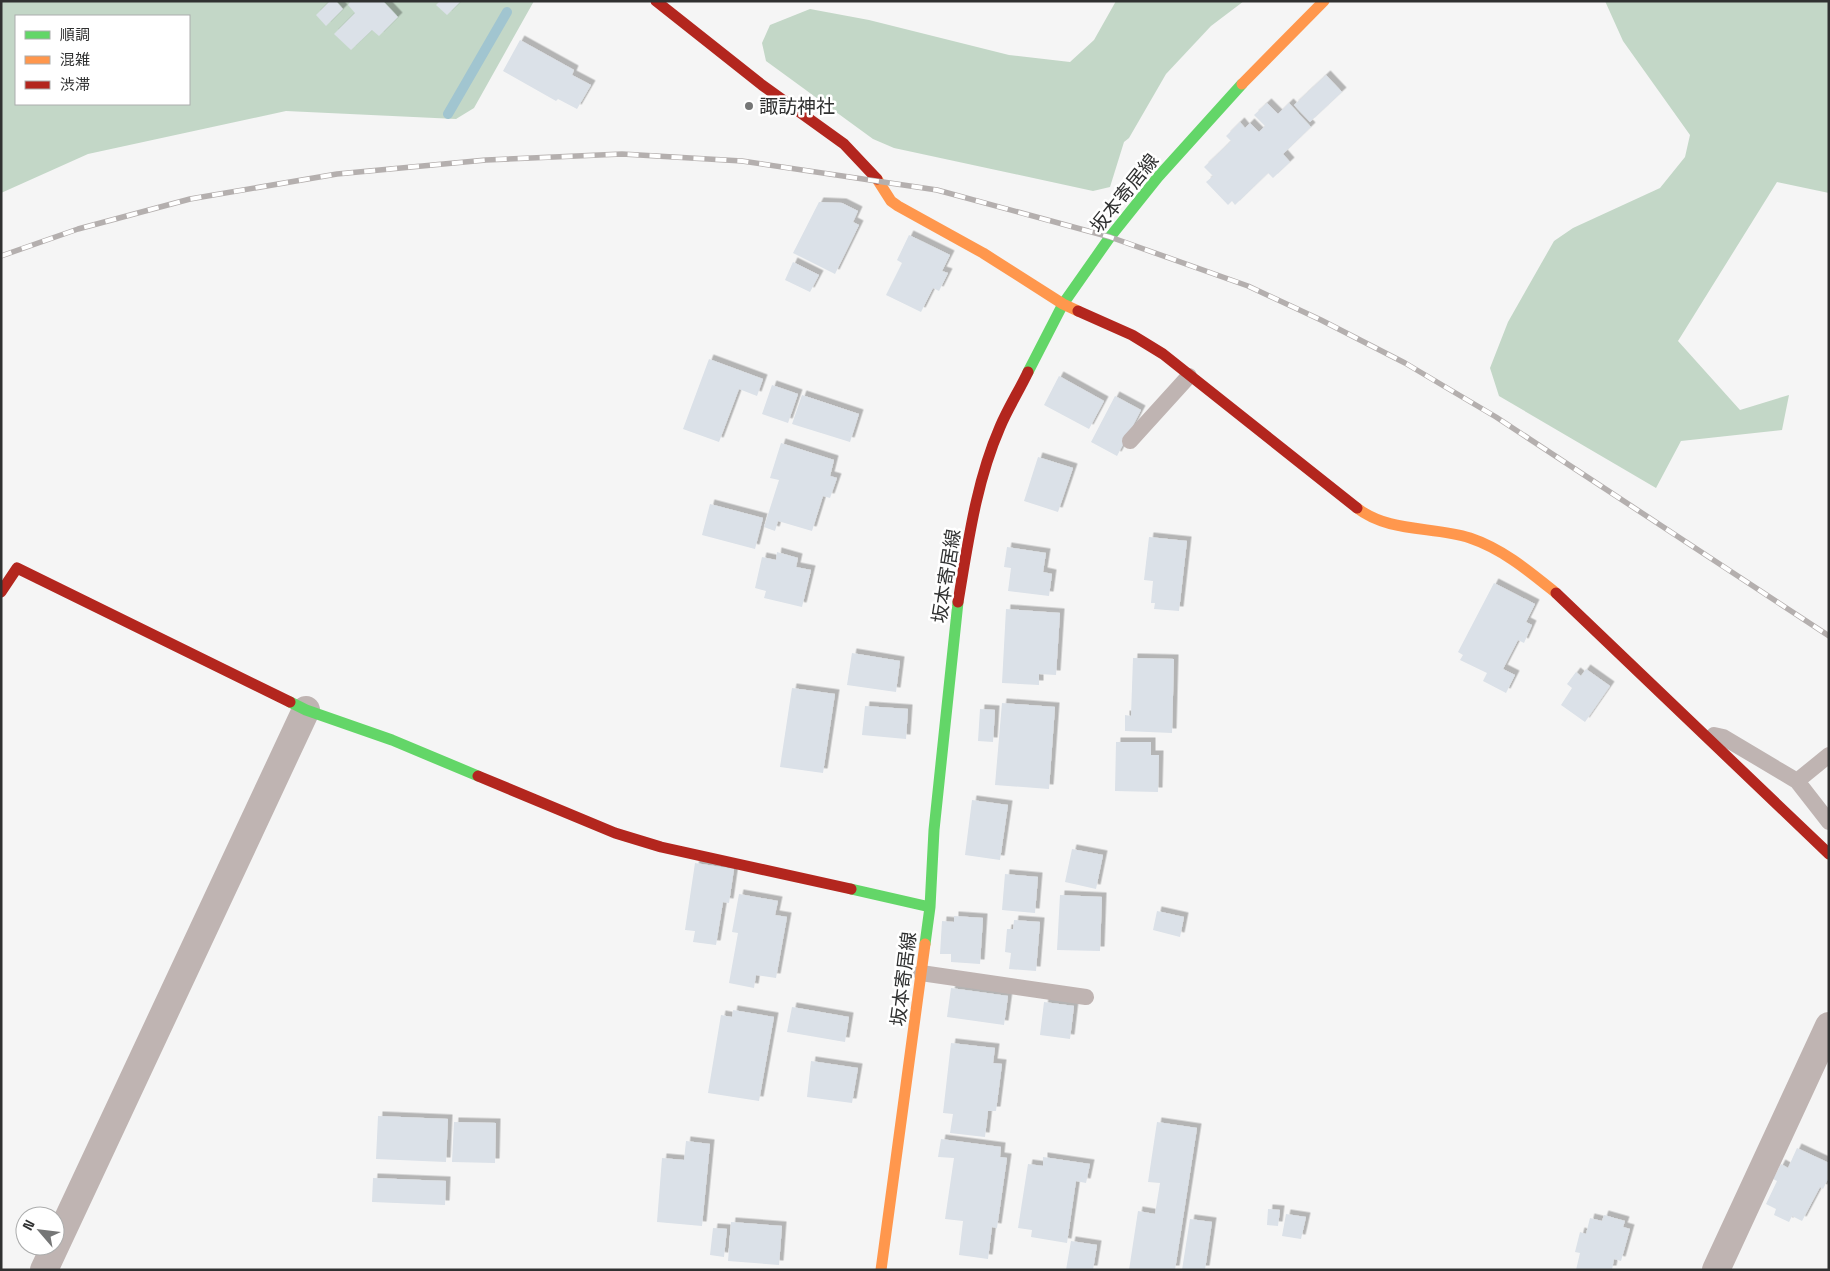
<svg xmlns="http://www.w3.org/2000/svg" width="1830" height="1271" font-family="'Space Grotesk','Noto Sans JP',sans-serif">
<defs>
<filter id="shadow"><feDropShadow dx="4.5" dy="-4.5" stdDeviation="0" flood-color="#0004"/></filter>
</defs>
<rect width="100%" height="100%" fill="#f5f5f5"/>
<!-- forest -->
<path fill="#c3d7c7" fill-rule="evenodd" d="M1 1H534L474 108 456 119 286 111 88 154 1 193ZM16 16H189V104H16Z
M1116 1H1244L1211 26 1166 74 1129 138 1124 142 1110 187 1093 191 894 148 873 139 766 61 762 43 770 25 810 9 869 20 1009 55 1070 62 1094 40Z
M1605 1H1829V193L1777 182 1678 341 1740 410 1789 395 1782 430 1681 441 1656 488 1499 396 1490 368 1508 322 1554 241 1573 228 1660 188 1685 157 1690 135 1623 41Z"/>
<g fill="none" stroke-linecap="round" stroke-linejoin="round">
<!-- stream -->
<path stroke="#a1c5d0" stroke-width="10" d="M448 114 507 12"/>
</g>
<!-- building -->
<path fill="#dbe1e8" filter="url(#shadow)" d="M330 1H336L343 9 326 26 316 15Z
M351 1H383L398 17 379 36 372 30 351 50 334 34 355 13 348 5Z
M440 1H459L460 2 447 15 436 5Z
M520 40 574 70 572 75 591 85 577 109 558 99 556 101 503 71Z
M1326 75 1342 92 1310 122 1294 105Z
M1267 103 1278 114 1289 103 1311 127 1283 154 1290 162 1273 178 1268 173 1235 205 1232 201 1228 205 1206 182 1213 176 1204 167 1231 141 1226 136 1240 122 1245 128 1250 123 1259 132 1265 126 1254 115Z
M819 202 842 203 858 211 853 222 859 225 835 274 793 253Z
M909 235 950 255 942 271 948 273 939 291 933 288 921 312 886 295 902 263 897 260Z
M793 262 819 275 810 292 785 280Z
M709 359 763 379 757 396 739 389 719 442 683 429Z
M1059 376 1104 401 1089 429 1044 405Z
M772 385 798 394 788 423 762 414Z
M802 395 859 414 850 442 792 424Z
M1115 396 1141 410 1117 456 1091 442Z
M781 443 834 460 830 476 837 478 830 498 823 496 812 531 778 521 775 531 764 527 779 480 770 478Z
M1038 457 1073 468 1058 512 1024 501Z
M710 504 763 518 755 549 702 535Z
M1149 537 1187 541 1179 611 1154 609 1155 603H1151L1153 581 1144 580Z
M1007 547 1046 553 1043 572 1052 574 1049 596 1008 591 1011 568 1004 567Z
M777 552 798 558 796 567 811 570 802 607 764 598 766 591 755 588 762 557 776 560Z
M1494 583 1535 604 1526 622 1532 625 1524 643 1518 640 1503 669 1515 675 1506 693 1483 681 1487 673 1460 660 1463 655 1458 652Z
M1006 609 1060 613 1056 675 1039 674V685L1002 683Z
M852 653 900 661 896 692 847 685Z
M1133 658 1174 659 1172 733 1125 731V715L1131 716Z
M1586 669 1610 686 1585 722 1561 705 1572 688 1567 684 1576 672 1581 676Z
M792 688 835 694 823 773 780 767Z
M1002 703 1055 707 1049 789 995 785Z
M865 706 908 709 906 739 862 735Z
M980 709 995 710 993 742 978 741Z
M1116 742H1151V755H1159L1158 792 1115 791Z
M972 800 1008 805 1000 860 965 855Z
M1072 849 1103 855 1096 889 1065 882Z
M695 863 734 869 729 903 723 902 716 945 693 942 695 931 685 930Z
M1005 874 1038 877 1035 913 1002 910Z
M739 894 778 901 775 915 787 917 776 978 756 975 754 988 729 983 738 933 732 932Z
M1060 895 1102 897 1100 951 1057 950Z
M1157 911 1184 917 1180 937 1153 930Z
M954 916 983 918 980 964 951 962V954H940L942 921 954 922Z
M1014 920 1040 922 1036 971 1009 969 1011 953 1005 952 1007 929H1013Z
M951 988 1008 996 1004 1025 947 1017Z
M1044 1002 1074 1006 1070 1039 1040 1035Z
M792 1007 849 1017 845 1042 787 1032Z
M733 1010 774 1017 759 1101 708 1093 721 1015 732 1017Z
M951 1043 995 1048 993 1063 1002 1064 996 1111H988L985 1137 950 1133 953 1114 943 1113Z
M811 1061 858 1068 852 1103 807 1097Z
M378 1116 448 1119 446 1162 376 1159Z
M454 1122 496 1123 495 1163 452 1162Z
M1157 1122 1197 1128 1175 1270H1129L1138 1211 1155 1214 1160 1183 1148 1182Z
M941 1139 1001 1147 1000 1157 1007 1158 997 1228 992 1227 988 1259 959 1255 963 1221 945 1219 954 1158 938 1157Z
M686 1141 710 1144 702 1226 657 1222 662 1158 684 1160Z
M1797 1148 1829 1163V1177L1823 1189 1820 1187 1802 1221 1792 1216 1789 1222 1774 1215 1776 1209 1766 1204 1777 1181 1773 1179 1781 1164 1788 1168Z
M1043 1157 1090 1164 1086 1183 1076 1181 1067 1243 1031 1237 1032 1230 1018 1228 1028 1164 1043 1166Z
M373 1178 446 1181 445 1205 372 1202Z
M1268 1209 1280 1210 1278 1226 1267 1225Z
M1286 1214 1306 1217 1301 1239 1282 1236Z
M1604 1215 1625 1221 1623 1227 1630 1229 1621 1261 1614 1259 1612 1270H1576L1580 1253 1575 1252 1580 1232 1586 1234 1590 1218 1602 1221Z
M1190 1219 1212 1222 1205 1270H1182Z
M731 1222 782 1226 779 1265 728 1261Z
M713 1228 727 1229 724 1257 710 1255Z
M1071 1241 1097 1245 1093 1270H1066Z"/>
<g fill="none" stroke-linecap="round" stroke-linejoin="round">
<!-- lane -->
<path stroke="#bfb4b2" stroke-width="16" d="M1130 441 1189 376
M1714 735 1723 737 1797 781 1829 755
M1797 781 1829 822
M921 973 1086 997"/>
<!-- street -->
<path stroke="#bfb4b2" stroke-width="28" d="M44 1270 306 710
M1716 1270 1829 1026"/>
<!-- fast -->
<path stroke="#63d668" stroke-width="11" d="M1028 372 1063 304 1110 237 1158 177 1242 84
M290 702 306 710 392 740 478 776
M851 889 930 907
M925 944 930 907 934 830 958 602"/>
<!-- slow -->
<path stroke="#ff974d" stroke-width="11" d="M1242 84 1324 1
M877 179 891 201 898 206 983 253 1063 304 1078 311
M1357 508C1389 533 1433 526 1470 538 1503 549 1530 572 1556 593
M881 1270 925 944"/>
<!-- jam -->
<path stroke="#b3261e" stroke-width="11" d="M656 1 762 85 844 144 877 179
M1078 311 1132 335 1163 354 1357 508
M1 592 17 568 290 702
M1556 593 1829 854
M958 602C968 543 976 482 1000 427 1008 408 1019 391 1028 372
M478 776 615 833 661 847 851 889"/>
<!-- rail casing -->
<g stroke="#b4afae" stroke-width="5.5">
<path id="rail" d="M1 256 78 229 190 199 337 174 486 160 622 154 742 161 937 190 1110 237 1248 286 1321 320 1405 363 1496 417 1829 636"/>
</g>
<!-- rail -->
<use href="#rail" stroke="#fff" stroke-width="4" stroke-dasharray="11" stroke-linecap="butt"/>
</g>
<!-- markers -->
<circle fill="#757676" stroke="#fff" stroke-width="2" cx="749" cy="106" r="5"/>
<g text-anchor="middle" stroke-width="5" stroke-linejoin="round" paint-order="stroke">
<!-- poi labels -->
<g font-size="19" fill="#303131" stroke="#fff" text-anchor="start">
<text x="759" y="113">諏訪神社</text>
</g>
<!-- street labels -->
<g font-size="19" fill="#303131" stroke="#fff">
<text transform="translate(1124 193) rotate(-51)" y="7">坂本寄居線</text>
<text transform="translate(946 576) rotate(-81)" y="7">坂本寄居線</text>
<text transform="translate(903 979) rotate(-83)" y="7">坂本寄居線</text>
</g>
</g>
<!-- border -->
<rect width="1830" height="1271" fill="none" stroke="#303131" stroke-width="5"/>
<!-- legend -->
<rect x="15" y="15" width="175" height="90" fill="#ffffff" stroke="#acadad"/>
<rect x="25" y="31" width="25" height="8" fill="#63d668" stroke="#acadad"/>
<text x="60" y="40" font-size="15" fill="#303131">順調</text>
<rect x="25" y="56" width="25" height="8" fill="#ff974d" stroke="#acadad"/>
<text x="60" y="65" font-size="15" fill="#303131">混雑</text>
<rect x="25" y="81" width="25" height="8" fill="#b3261e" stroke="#acadad"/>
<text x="60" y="90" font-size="15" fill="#303131">渋滞</text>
<!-- north arrow -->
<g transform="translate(40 1231) rotate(298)"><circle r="24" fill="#ffffff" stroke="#acadad"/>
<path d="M0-4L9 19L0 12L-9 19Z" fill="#757676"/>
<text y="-8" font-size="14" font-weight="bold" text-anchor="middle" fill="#303131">N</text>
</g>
</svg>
